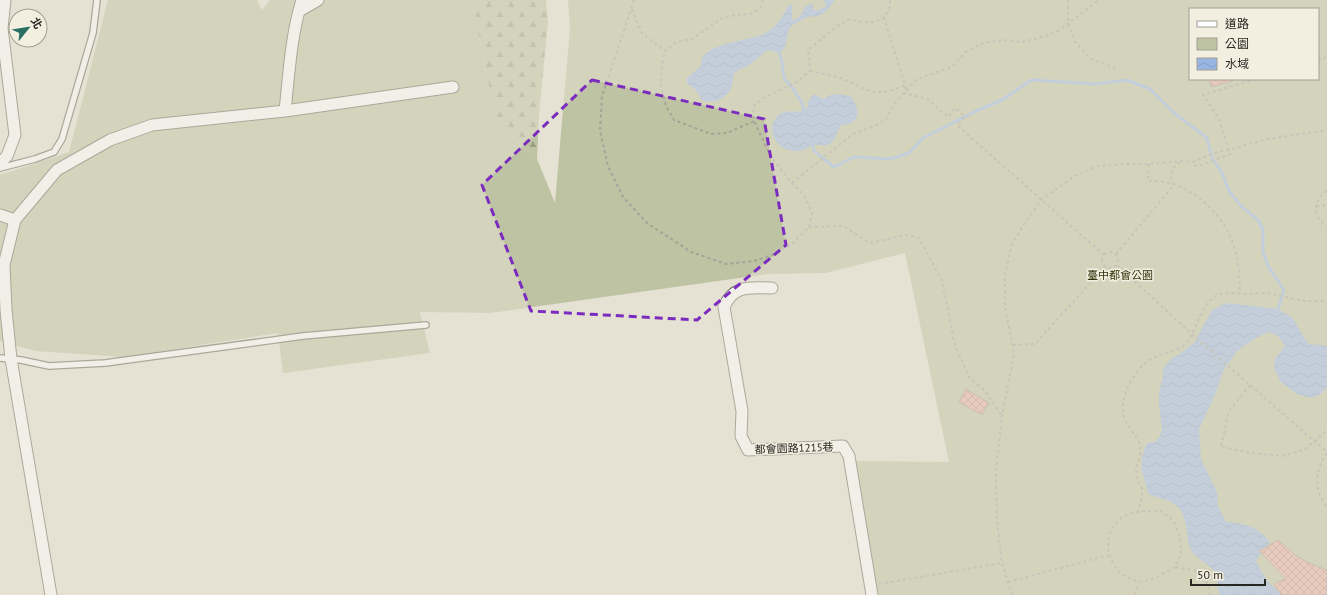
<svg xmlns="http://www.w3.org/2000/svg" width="1327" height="595" font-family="'PT Sans','Noto Sans TC',sans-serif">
<defs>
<pattern id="forest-firs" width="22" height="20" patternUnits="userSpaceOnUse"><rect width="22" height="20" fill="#bec3a3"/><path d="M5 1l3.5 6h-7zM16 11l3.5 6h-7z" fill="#9a9e84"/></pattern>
<pattern id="water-waves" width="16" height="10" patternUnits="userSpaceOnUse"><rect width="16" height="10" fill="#99b6e3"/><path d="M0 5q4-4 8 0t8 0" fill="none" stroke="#849cc2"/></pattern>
<pattern id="building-cross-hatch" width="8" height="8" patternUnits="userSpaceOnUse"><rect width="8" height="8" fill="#eaafa1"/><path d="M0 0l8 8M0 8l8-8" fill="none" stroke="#be8e83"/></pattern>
</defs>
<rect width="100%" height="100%" fill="#e5e1d3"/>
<!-- green -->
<path fill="#bec3a3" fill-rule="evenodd" d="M108 0H257L262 10 270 0H472L496 122 537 159 555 203 570 28 568 0H1327V595H876L855 461 949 462 905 253 826 273 767 274 490 313 420 312 430 353 283 373 278 333 122 357 35 351 0 341V175L69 152ZM1190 9H1318V79H1190Z"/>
<!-- forest -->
<path fill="url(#forest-firs)" d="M472 0H546L548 22 539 115 537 159 496 122Z"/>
<!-- water -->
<path fill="url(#water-waves)" d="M822 0H835C831 5 826 12 820 15 816 17 812 16 808 17 803 18 796 23 791 26 784 32 791 60 770 50L766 51 749 65 735 72C732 78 733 88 728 93 722 100 711 104 702 100L696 90 687 83 686 79 701 66C698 42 752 42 766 33 777 27 784 14 789 4L792 5V21C795 20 799 17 801 15 806 7 801 8 813 3V10H818L826 7 825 2Z
M837 94 850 96C861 109 861 125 841 125 838 131 835 140 830 144 825 147 819 144 814 145 808 147 801 152 794 151 777 150 766 131 776 118 783 108 793 113 802 111 805 110 807 107 809 105L807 103 813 95H815L823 99 831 95Z
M1226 303 1278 309 1293 318 1301 333 1309 344 1327 346V387L1321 394 1311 398 1297 394 1280 381 1274 367 1275 359 1285 346 1278 336 1269 332 1254 339 1236 352 1223 371 1215 395 1199 429 1201 459 1217 492 1218 506 1226 522C1246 524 1257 526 1270 542L1256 560C1263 576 1269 585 1283 595H1220C1216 587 1219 578 1214 571 1207 563 1197 559 1191 550 1188 544 1188 538 1187 531 1182 500 1173 503 1148 494 1147 487 1145 482 1143 475 1139 464 1143 453 1147 443L1155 442 1160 436 1162 429 1159 405V392L1163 377V369L1170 360 1178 355 1194 343 1212 310Z"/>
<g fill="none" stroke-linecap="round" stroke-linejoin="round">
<!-- stream -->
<path stroke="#99b6e3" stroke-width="3" d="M779 51 782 62 784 78 794 90 802 103 805 114
M812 143 814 151 834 167 854 157 890 159 909 153 923 138 974 112 1002 100 1031 80 1096 84 1127 80 1150 89 1173 112 1207 138 1212 158 1221 171 1229 191 1241 206 1258 220 1263 230V252L1268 266 1284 290 1278 309"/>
</g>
<!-- building -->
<path fill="url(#building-cross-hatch)" stroke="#a59591" d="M1209 79H1232V81L1211 87Z
M966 389 989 403 982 415 959 402Z
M1278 540 1298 557 1311 564 1327 570V595H1282L1274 586 1277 582 1286 579 1259 551Z"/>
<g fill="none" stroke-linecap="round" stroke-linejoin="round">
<!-- service casing -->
<g stroke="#646155" stroke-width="8">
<path id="service" d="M0 168 35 159 54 152 62 139 93 33 97 0
M0 358 21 360 49 366 105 363 303 336 426 325"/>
</g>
<!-- minor casing -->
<g stroke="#646155" stroke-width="13">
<path id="minor" d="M299 11 318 0
M285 111C289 74 291 35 302 0
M0 163 7 156 15 135 2 28 5 0
M0 215 15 220
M772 288C750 288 734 284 724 307L742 411 741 436 748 450 843 446 849 456 872 595
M51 595 11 359 6 310 4 265 15 220 57 170 110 140 152 125 285 111 453 87"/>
</g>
<!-- path -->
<path stroke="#a5a297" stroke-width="2" stroke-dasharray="3 3" stroke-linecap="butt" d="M634 0 602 96 600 131 608 166 623 197 647 223 691 252 726 264 754 261 775 254 792 244 809 227 812 213 804 195 792 183 771 157 754 121
M763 0 760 9 750 14 735 15 722 18 692 39 676 42 665 51 662 65 661 85 666 106 674 120 711 134 727 133 754 121 753 107 763 98 795 83 810 71 808 50 837 26 850 19C869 25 890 25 890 0
M1068 0V23L1075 42 1091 59 1118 69
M632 9 642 33 665 51
M884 17 905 85
M1318 60 1327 57
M810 71C820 73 831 75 841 78 871 90 872 99 906 85L904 93 928 99 948 117 955 108 965 117 957 125 1104 255
M1149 164 1148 181C1153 181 1159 181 1164 182 1191 186 1219 211 1230 236 1238 254 1240 274 1240 293
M1194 166 1202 165 1230 154 1219 119 1203 95 1255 79
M792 183 853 134 875 126 886 119 894 104 917 79 952 67 966 52 983 43 1003 40 1022 42 1046 36 1058 31 1099 0
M1327 191C1313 199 1312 218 1327 226
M1316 206 1327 205
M809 227 843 226 870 243 906 235 919 238 942 280 954 342 969 377 986 392 1002 416
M1102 260a8 8 0 1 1 16 0a8 8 0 1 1-16 0Z
M1116 254 1174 185C1168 174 1172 167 1182 161
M1117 265 1196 338 1327 452
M1013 345 1035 344 1105 267
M1250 385 1229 411 1221 447 1252 453 1282 456 1304 450 1327 430
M1327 453C1315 469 1313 491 1327 507
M1138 513 1143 491C1140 485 1136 479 1136 472 1136 463 1143 455 1140 445 1136 433 1125 425 1123 413 1121 392 1136 366 1155 357 1165 352 1179 352 1187 342 1198 328 1202 298 1221 294 1228 292 1236 293 1242 294 1253 294 1263 292 1273 294 1283 296 1293 299 1303 301 1311 301 1319 301 1327 301
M1175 567C1164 573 1150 583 1138 581 1107 576 1096 532 1125 516 1135 510 1150 511 1161 511L1173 520 1180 537 1181 552 1175 567C1199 571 1205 568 1210 595
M1008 582 1109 555
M879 584 1002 563
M1012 595 1002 563 997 520 996 472 1002 416 1014 354 1005 307V274L1012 244 1027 220 1042 199 1075 176 1097 166 1127 164H1149L1182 161 1193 162 1217 152 1228 150 1267 139 1327 130
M1135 595 1138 582"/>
<!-- service -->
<use href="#service" stroke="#fff" stroke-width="5.5"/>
<!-- minor -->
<use href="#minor" stroke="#fff" stroke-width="11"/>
</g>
<!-- marked area -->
<path d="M0 0H1327V595H0ZM592 80 764 119 786 245 697 320 531 311 482 185Z" fill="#e5e1d3" fill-opacity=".55" fill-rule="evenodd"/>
<path fill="none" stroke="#7b2cbf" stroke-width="3" stroke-dasharray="8 5" stroke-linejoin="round" d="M592 80 764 119 786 245 697 320 531 311 482 185Z"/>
<g text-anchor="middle" stroke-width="3" stroke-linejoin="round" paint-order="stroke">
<!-- park labels -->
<g font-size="11" fill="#33360c" stroke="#f2eee0">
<text x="1120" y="279">臺中都會公園</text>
</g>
<!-- street labels -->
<g font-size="11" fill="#292722" stroke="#f2eee0">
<text transform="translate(794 448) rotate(-2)" y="4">都會園路1215巷</text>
</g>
</g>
<!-- legend -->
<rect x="1189" y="8" width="130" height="72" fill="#f2eee0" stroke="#a29e94"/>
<rect x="1197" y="21" width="20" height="6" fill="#ffffff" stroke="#a29e94"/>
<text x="1225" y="28" font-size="12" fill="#292722">道路</text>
<rect x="1197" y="38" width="20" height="12" fill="#bec3a3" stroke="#a29e94"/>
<text x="1225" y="48" font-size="12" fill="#292722">公園</text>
<rect x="1197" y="58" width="20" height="12" fill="url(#water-waves)" stroke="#a29e94"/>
<text x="1225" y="68" font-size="12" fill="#292722">水域</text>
<!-- north arrow -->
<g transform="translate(28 28) rotate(60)"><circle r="19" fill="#f2eee0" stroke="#a29e94"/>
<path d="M0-3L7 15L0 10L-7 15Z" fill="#286e63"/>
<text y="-6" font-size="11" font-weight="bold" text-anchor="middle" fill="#292722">北</text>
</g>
<!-- scale -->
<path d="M1191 579v6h74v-6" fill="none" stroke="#292722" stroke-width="2"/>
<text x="1197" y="579" font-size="12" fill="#292722" stroke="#f2eee0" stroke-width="3" paint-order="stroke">50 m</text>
</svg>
